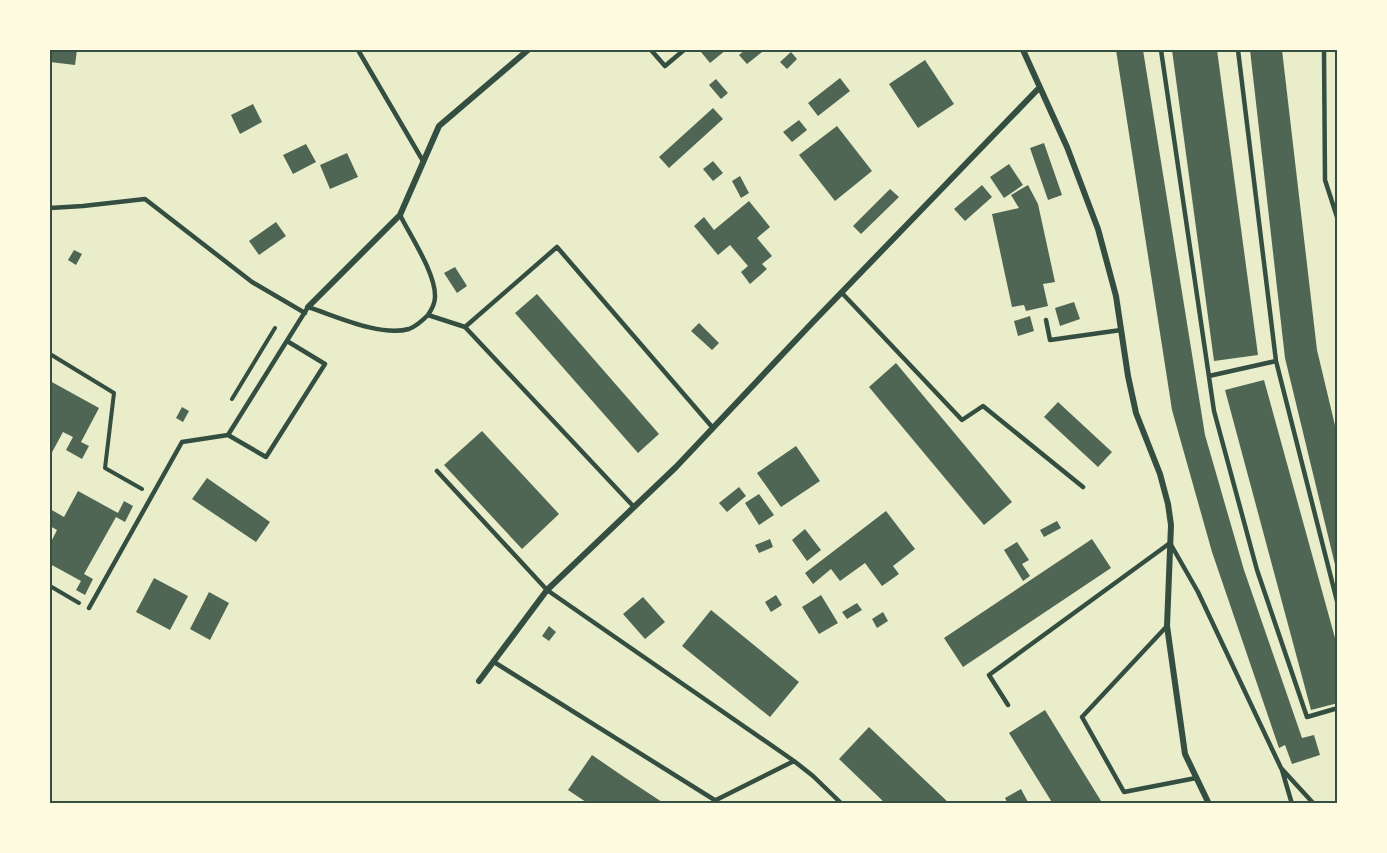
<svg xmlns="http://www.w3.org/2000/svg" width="1387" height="853" font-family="'Crimson Pro',serif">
<rect width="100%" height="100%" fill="#e9edc9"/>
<!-- building -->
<path fill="#4f6655" d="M50 50H77L75 65 50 62Z
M704 50H726L710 63 701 52Z
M745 50H761L762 52 747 64 739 55Z
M1116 50H1143L1205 435 1244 570 1302 738 1314 735 1320 755 1292 764 1285 745 1279 748 1212 552 1172 410Z
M1172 50H1217L1258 355 1214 361Z
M1250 50H1282L1317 350 1338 438V577L1285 358Z
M791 52 797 59 787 69 780 62Z
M925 60 954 104 918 128 889 84Z
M840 78 850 91 818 116 808 103Z
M716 79 728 93 721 99 709 85Z
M253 104 262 122 240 134 231 115Z
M713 108 723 119 669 168 659 157Z
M799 120 807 130 792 142 783 132Z
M837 126 872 171 835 201 799 155Z
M1044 143 1062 195 1048 200 1030 148Z
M306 144 316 162 293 174 283 155Z
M347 153 358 177 330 189 320 165Z
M713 161 723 173 713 181 703 169Z
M1009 164 1023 185 1004 198 990 177Z
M740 176 749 193 741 198 732 181Z
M982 185 992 197 965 221 954 209Z
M1028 185 1038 204 1055 282 1043 284 1048 306 1026 311 1024 305 1012 307 992 214 1019 208 1011 195Z
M890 189 899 197 861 234 853 226Z
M749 201 770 227 757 238 772 256 762 264 767 269 750 284 741 272 748 266 730 245 718 255 694 226 704 217 714 230Z
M276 222 286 236 259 255 249 241Z
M74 250 82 254 76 265 68 260Z
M455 267 467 286 457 293 444 273Z
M537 294 659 434 638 453 515 313Z
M1074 302 1080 319 1060 326 1055 308Z
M1030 316 1034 331 1018 336 1014 321Z
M699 323 719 343 712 350 691 331Z
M896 363 1012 502 984 525 869 387Z
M1264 380 1338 649V703L1311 710 1225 390Z
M50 381 99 408 81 442 89 446 82 459 66 450 73 437 63 432 50 456Z
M1058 402 1112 452 1098 467 1044 417Z
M182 407 189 411 183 422 176 418Z
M482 431 559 514 522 549 444 465Z
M796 446 820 481 781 507 757 473Z
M207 478 270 522 256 542 192 499Z
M739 487 746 496 727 512 719 503Z
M78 491 118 513 124 501 133 506 125 522 116 517 84 574 93 579 85 595 76 590 81 581 50 564V544L57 530 50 526V509L64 517Z
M759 494 774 515 759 525 745 503Z
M886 511 915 549 893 566 899 574 882 586 865 563 840 581 831 569 813 584 805 573Z
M1057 521 1061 528 1044 537 1040 530Z
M805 529 821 550 807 561 792 540Z
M770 539 773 547 759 553 755 545Z
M1092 539 1111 568 963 667 944 638Z
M1017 542 1029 560 1022 564 1030 576 1023 581 1004 550Z
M154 578 188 596 170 630 136 612Z
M209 592 229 603 210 640 190 629Z
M776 595 782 605 771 612 765 602Z
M821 595 838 623 819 634 802 607Z
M643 597 665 622 645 639 623 614Z
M857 603 862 610 847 619 842 612Z
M711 610 799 682 770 717 682 646Z
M883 612 888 621 877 628 872 619Z
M549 626 556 632 549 641 542 636Z
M1045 710 1101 801 1097 804H1053L1009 733Z
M869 727 950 804H886L839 759Z
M592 755 624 777 665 804H589L568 790Z
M1021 789 1029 804H1008L1005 798Z"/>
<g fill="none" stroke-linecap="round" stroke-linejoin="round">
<!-- path -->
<path stroke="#344e41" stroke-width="4" d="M50 354 114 393 105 468 142 489
M232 399 275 328
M50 586 79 603"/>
<!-- service -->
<path stroke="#344e41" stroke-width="4.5" d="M358 50 423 161
M651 50 665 66 684 50
M1161 50 1214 411 1257 570 1307 717 1338 708
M1324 50 1325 180 1338 220
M50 208 83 206 145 199 252 282 305 313
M400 215C411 237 436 274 435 297 435 304 432 309 428 315L465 327 634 507
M842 293 962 420 983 406 1083 487
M1046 320 1050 340 1121 330
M465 327 557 247 713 428
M287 341 325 364 266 457 228 435 308 307C336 316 380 337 409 329 417 326 423 320 428 315
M1276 361 1338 605
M1209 376 1276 361 1238 50
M437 471 547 590 794 761 813 776 842 804
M89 608 182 442 228 435
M1167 626 1082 717 1124 792 1196 778
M494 662 721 804
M1008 705 989 675 1170 543 1198 592 1281 768 1314 804
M1282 770 1292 804
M716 800 794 761"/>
<!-- minor -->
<path stroke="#344e41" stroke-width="6" d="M1023 50 1067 147 1098 229 1116 296 1128 376 1136 413 1160 474 1168 504 1171 525 1167 626 1185 754 1209 804
M308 307 400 215 439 126 528 50
M479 681 547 590 676 467 812 323 1039 88"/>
</g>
<!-- border -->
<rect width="1387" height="853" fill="none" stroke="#fefae0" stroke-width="102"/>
<rect x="51" y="51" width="1285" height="751" fill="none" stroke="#344e41" stroke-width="2"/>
</svg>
